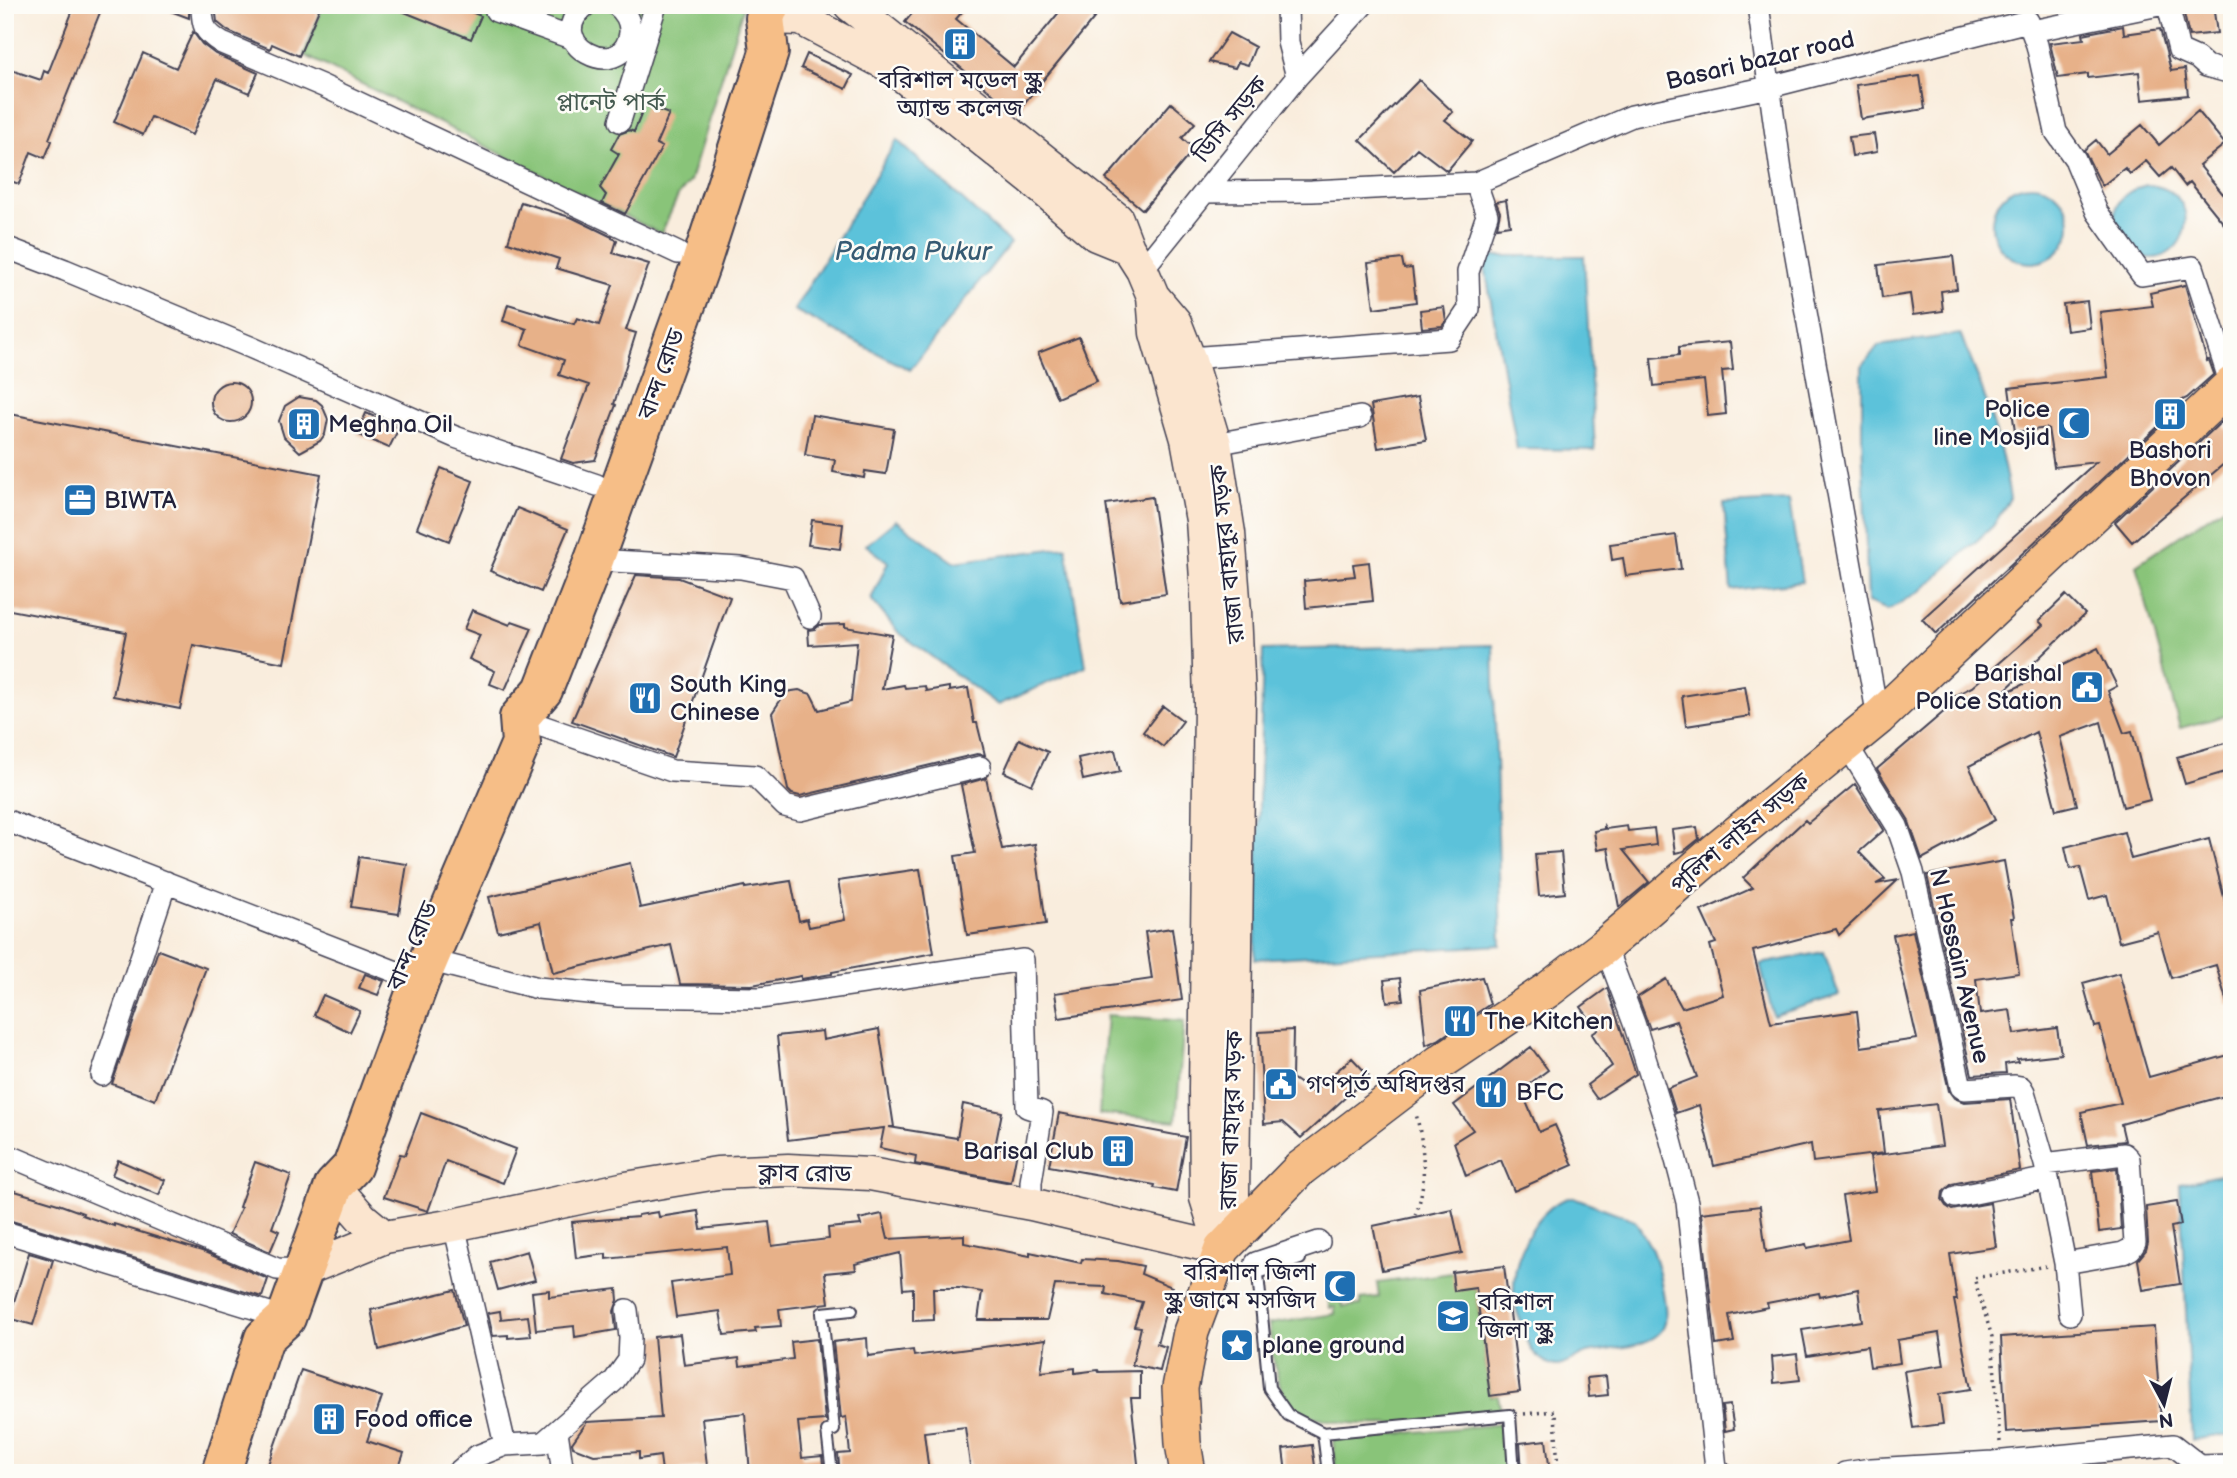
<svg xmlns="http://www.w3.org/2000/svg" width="2237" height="1478" font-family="'Balsamiq Sans','Noto Sans Bengali',sans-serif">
<rect width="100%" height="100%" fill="#fdfcf7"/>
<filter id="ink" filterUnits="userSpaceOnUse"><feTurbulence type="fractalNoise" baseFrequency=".0143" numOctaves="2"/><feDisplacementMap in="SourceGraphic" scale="14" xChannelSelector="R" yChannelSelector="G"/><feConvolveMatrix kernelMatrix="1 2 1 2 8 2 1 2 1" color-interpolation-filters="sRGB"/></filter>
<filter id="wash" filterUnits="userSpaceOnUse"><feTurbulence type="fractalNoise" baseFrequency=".00686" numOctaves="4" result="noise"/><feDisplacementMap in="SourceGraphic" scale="28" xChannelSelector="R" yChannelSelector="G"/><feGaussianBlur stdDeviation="1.57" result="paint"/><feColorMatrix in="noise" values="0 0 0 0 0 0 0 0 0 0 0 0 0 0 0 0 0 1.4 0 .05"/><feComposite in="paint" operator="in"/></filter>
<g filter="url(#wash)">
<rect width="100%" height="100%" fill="#f9eddd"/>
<!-- green -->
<path fill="#89c479" stroke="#56735a" stroke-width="2" d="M307 5H744L690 181 678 196 661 234 304 55 321 11Z
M2232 501V714L2180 728 2136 565Z
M1107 1015 1184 1021 1176 1121 1099 1114Z
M1452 1273 1476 1288 1490 1396 1498 1395 1501 1414C1440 1419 1375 1433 1315 1417 1310 1416 1303 1415 1299 1413 1275 1395 1272 1351 1269 1324L1335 1314V1307L1330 1308 1328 1300H1333L1332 1297 1341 1296 1343 1307 1361 1305V1299L1379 1297 1377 1283Z
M1501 1424 1507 1473H1336L1333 1440Z"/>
<!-- water -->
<path fill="#5cc2da" stroke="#3f728a" stroke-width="2" d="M897 140 1010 243 910 370 794 310Z
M1992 224a39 39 0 1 1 78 0a39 39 0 1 1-78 0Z
M2147 185C2210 189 2187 271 2141 256 2131 252 2121 237 2114 229 2113 204 2122 191 2147 185Z
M1483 256H1584L1595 450 1517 449Z
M1960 334C1983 386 2001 442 2010 498L1993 526 1922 590 1888 610 1868 602 1862 437V366L1878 346Z
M1789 501 1802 582 1731 590 1724 504Z
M896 520 954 562 1066 547 1086 666 998 705 898 632 871 599 888 562 866 545Z
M1493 645 1501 945 1255 959 1263 650Z
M1824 952 1839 995 1773 1016 1760 964Z
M2232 1172V1434L2192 1440 2180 1184Z
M1573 1197 1635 1220C1640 1229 1646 1239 1651 1248 1657 1262 1670 1312 1664 1326 1655 1349 1607 1348 1587 1353 1577 1356 1567 1365 1557 1366 1549 1366 1535 1356 1531 1349 1527 1343 1515 1306 1514 1299 1513 1281 1516 1262 1523 1247 1531 1226 1550 1200 1573 1197Z"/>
<g id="blocks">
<!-- building -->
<path fill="#e7b189" d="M75 5H103L49 139 52 141 45 158 31 152 19 184 5 179V68L41 80 44 71 48 73Z
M160 5H189V18L160 7Z
M215 5H321L299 56 272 44 270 49 228 31 217 22Z
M387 5H454L481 16 471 39Z
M919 5H968L956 19 1014 67 1065 5H1105L1016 113 905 22Z
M2182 5H2213L2217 33 2189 36Z
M2123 26 2124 34 2160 29 2171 71 2185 69 2188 95 2142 100 2139 72 2088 78V74L2058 78 2050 43 2084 39 2083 34Z
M193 32 202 44 215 54 258 73 249 93 217 79 192 135 151 117 143 135 114 122 143 53 176 68Z
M1229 33 1255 47 1248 65 1238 62 1235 68 1209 62Z
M807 54 853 75 846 89 801 68Z
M1920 76 1925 109 1861 119 1856 85Z
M1419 80 1453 112 1445 120 1472 141 1447 171 1417 148 1394 172 1360 140Z
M1171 103 1195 123 1182 138 1194 149 1143 210 1106 179Z
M645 105 669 114 656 144 662 147 625 214 602 203 606 195 600 188 619 154 611 149 619 134 630 130 634 132Z
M2198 111 2225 144 2199 165 2223 194 2232 187V234L2190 182 2185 186 2171 168 2160 177 2146 161 2130 174 2125 168 2102 186 2084 150 2096 140 2107 154 2142 125 2159 145Z
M1874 134 1877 152 1852 156 1849 137Z
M1506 200 1510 225 1497 227 1500 212 1496 202Z
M521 202 573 218 612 237V238L617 240 613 253 649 264 626 330 636 333 614 404 616 405 595 460 573 463 561 459 589 385 559 375 564 360 522 345 527 329 503 321 508 304 574 324 577 318 599 325 613 285 556 268 559 259 508 242Z
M1953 256 1957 289 1941 291 1943 311 1913 315 1910 294 1882 298 1878 265Z
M1402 259 1404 269 1412 268 1416 302 1374 308 1368 263Z
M2185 285 2207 361 2209 360 2214 374 2187 398 2176 403 2178 408 1936 634 1922 619 2096 462 2054 467 2048 428 2015 432 2009 388 2108 377 2100 312 2153 306 2150 293Z
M2087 301 2090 328 2067 331 2063 304Z
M1444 307 1446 321 1442 326 1422 328 1420 310Z
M1079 337 1097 381 1057 398 1038 353Z
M1730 342 1733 370 1722 371 1726 414 1708 416 1704 380 1654 386 1651 358 1679 355V347Z
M211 402a20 20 0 1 1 40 0a20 20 0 1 1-40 0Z
M299 397 316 400 322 405 328 419 325 434 320 441 300 452 284 437 279 421 285 406Z
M1418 397 1426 440 1378 448 1371 405Z
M5 413 321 474 284 663 193 645 180 709 113 696 126 632 5 609Z
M366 413 399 428 389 448 357 434Z
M812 415 894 429 886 474 865 471 864 478 833 472 835 460 805 455Z
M2221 422 2232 435V457L2132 542 2115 522Z
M441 468 473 481 449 541 417 528Z
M1152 497 1166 594 1120 601 1106 504Z
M517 508 568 529 541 592 490 571Z
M812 520 843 524 840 549 808 545Z
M1676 535 1681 569 1626 576 1623 558 1612 560 1610 544Z
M1369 562 1373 601 1306 608 1304 581 1355 576 1353 564Z
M636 575 679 578 730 597 673 757 572 721Z
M2066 595 2085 614 1999 696 2098 648 2117 686 2108 691 2124 733 2132 731 2150 800 2123 807 2101 722 2060 737 2077 805 2056 810 2036 732 1969 766 1995 820 1922 859 1908 819 1877 769 1953 704 1950 698 1972 687 2043 625 2039 621Z
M472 610 510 625 512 621 532 628 505 690 490 684 495 671 469 659 480 635 464 629Z
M845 624V627L892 635 882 689 904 685 905 688 925 686 926 691 949 687V691L968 688 974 723H977L985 755 977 754 800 796 792 794 788 790 772 713 786 692 799 690 811 694 819 710 851 702 857 642 809 645 808 630 815 629 820 625Z
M1745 686 1750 716 1686 726 1682 696Z
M1163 706 1183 721 1163 747 1143 732Z
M1019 739 1048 752 1032 785 1004 772Z
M2232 741V770L2185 784 2177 757Z
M1115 750 1120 772 1083 780 1078 758Z
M986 778 1002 849 1035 844 1046 924 967 935 955 856 975 853 961 785Z
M1855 784 1884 830 1859 852 1885 879 1876 884 1898 880 1839 935 1836 929 1753 951 1771 1023 1857 1011 1861 1047 1917 1039 1893 935 1913 931 1949 1091 1954 1098 1964 1102 2010 1099 2020 1170 1952 1184 1943 1192 1942 1200 1946 1206 1952 1210 1990 1203 1996 1247 1950 1254 1957 1300H1954L1971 1389 1939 1394 1943 1424 1913 1428 1904 1371 1944 1365 1939 1333 1897 1340 1900 1363 1870 1367 1867 1346 1807 1356 1802 1330 1862 1321 1858 1289 1820 1297 1819 1293 1767 1303 1768 1307 1729 1315 1734 1342 1716 1345 1701 1213 1760 1206 1766 1252 1806 1244 1807 1248 1849 1240 1842 1196 1875 1191 1870 1156 1942 1146 1936 1104 1879 1111 1884 1153 1813 1162 1811 1144 1714 1166 1699 1105 1676 1113 1668 1088 1697 1077 1676 1021 1650 1029 1638 997 1666 979 1682 1008 1723 995 1710 945 1716 943 1701 911 1753 888 1743 878 1805 820 1808 823Z
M1604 826 1606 829 1627 826 1628 831 1654 828 1656 845 1623 850 1649 882 1619 907 1608 848 1597 850 1594 831 1604 829Z
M1697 827 1699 839 1684 851 1675 853 1672 830Z
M2124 832 2131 859 2209 839 2229 917 2232 916V1002L2227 1003 2216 965 2171 978 2158 932 2119 942 2107 895 2089 900 2080 867 2070 869 2065 847Z
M1561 852 1565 893 1539 896 1535 854Z
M359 857 407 864 399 914 351 907Z
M2004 861 2014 918H2011L2019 973 1976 979 1980 1014 2010 1010 2014 1034 2057 1028 2061 1054 2017 1059 2018 1062 2005 1064 2006 1073 1972 1075 1927 875Z
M630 863 640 908 745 886V888L791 881 799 921 807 919 809 927 845 920 838 881 920 869 934 953 832 972V974L801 979V976L752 985 680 984 671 945 553 973 541 922 498 932 489 897Z
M1172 928 1182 1000 1059 1018 1055 993 1152 979 1145 932Z
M158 950 206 968 155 1100 112 1084Z
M2119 973 2149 1077 2232 1054V1094L2121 1124 2125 1141 2088 1145 2081 1112 2121 1103 2100 1026 2095 1027 2083 983Z
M365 974 384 981 378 995 359 988Z
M1482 977 1490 1004 1438 1040 1426 1045 1420 990Z
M1400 978 1403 1000 1387 1002 1384 980Z
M1607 988 1636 1074 1597 1099 1587 1085 1612 1066 1592 1034 1598 1030 1581 1007Z
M323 995 360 1011 350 1032 314 1015Z
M879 1029 894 1127H889L957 1138 963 1104 1002 1112 995 1147 1017 1151 1011 1182 915 1164 916 1156 880 1148 884 1128 788 1140 777 1036 822 1031 823 1040Z
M1293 1030 1292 1078 1312 1092 1352 1058 1369 1076 1301 1138 1283 1122 1264 1124 1259 1032Z
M1531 1047 1548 1070 1521 1090 1539 1132 1555 1125 1573 1165 1514 1191 1501 1160 1466 1176 1454 1142 1473 1130 1454 1105Z
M421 1113 516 1149 503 1183 446 1161 428 1211 384 1197 400 1154 405 1155Z
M1059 1113 1186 1137 1176 1192 1154 1188 1155 1185 1049 1166Z
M118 1160 165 1180 159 1195 112 1175Z
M255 1162 291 1175 272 1228 279 1231 270 1252 229 1234 241 1208 239 1207Z
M2117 1168 2121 1229 2099 1232 2092 1171Z
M5 1188 58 1204 83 1213 82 1215 114 1226V1224L202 1251 268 1279 262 1297 5 1219Z
M2177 1202 2181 1225 2171 1227 2180 1284 2143 1290 2138 1260 2146 1250 2148 1243 2146 1207Z
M1452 1209 1462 1253 1382 1270 1373 1226Z
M698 1211 701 1229 769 1222 772 1246 829 1239 828 1228 861 1225 859 1219 882 1214 888 1239 964 1235V1243L1030 1256V1252L1081 1263 1082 1259 1118 1261 1143 1266 1141 1274 1172 1287 1157 1344 1166 1347 1160 1371 1132 1365 1141 1327 1134 1326 1142 1302 1105 1294 1106 1287 1055 1285 1047 1320H978L982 1292 960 1288H933L934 1320 913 1321V1288L903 1289 900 1253 855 1264 856 1270 825 1273 829 1303 779 1309 781 1326 755 1328 756 1332 724 1335 720 1311 676 1317 671 1283 730 1275 727 1247 606 1259V1254L576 1258 572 1222 638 1217V1215L658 1212 659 1217Z
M527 1251 535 1280 498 1290 490 1262Z
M29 1253 53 1260 33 1325 9 1318Z
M1504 1266 1520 1392 1490 1396 1476 1288 1454 1291 1452 1272Z
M617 1289 618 1300 614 1311 616 1330 575 1337 574 1326 536 1330 532 1292 549 1290V1297Z
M455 1290 464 1326 379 1350 371 1310Z
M500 1311 501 1319 528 1316 531 1336 508 1338V1335L493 1336 488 1313Z
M2154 1327 2161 1421 2006 1432 2001 1337Z
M680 1334 684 1365 739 1358 740 1366 793 1359 791 1342 817 1339 825 1420 798 1422 802 1458 822 1456 824 1473H750L745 1413 702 1418 707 1466 662 1471 660 1456 639 1459V1452L594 1455 573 1447 572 1443 587 1422 661 1418 654 1337Z
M867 1338 868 1356 913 1350 914 1356 1046 1339 1041 1372 1075 1368V1373L1098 1370 1099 1372 1140 1371V1398H1131L1139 1473H971L965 1427 924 1432 929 1473H840L838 1454 850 1453 846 1417 841 1418 833 1342Z
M1797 1354 1800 1380 1774 1383 1772 1357Z
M301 1370 382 1397 367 1441 404 1453 397 1473H265Z
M1606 1376 1608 1395 1589 1397 1587 1378Z
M1730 1405 1734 1429 1725 1431 1722 1406Z
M1546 1440 1550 1473H1522L1520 1443Z
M1312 1445 1316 1473H1286L1283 1449Z"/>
</g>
</g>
<g filter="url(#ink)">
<use href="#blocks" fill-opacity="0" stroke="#424053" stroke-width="2"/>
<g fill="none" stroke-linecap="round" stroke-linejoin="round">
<!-- lane casing -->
<g stroke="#424053" stroke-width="14">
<path id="lane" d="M2028 5V21
M1257 1264 1269 1388 1288 1415 1323 1433 1510 1415 1514 1473
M1258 1273 1300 1259
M1323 1433 1328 1473
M832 1473 827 1431 834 1430 822 1313 852 1310"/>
</g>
<!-- street casing -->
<g stroke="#424053" stroke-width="24">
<path id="street" d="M202 5C202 26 204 32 222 43L323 86 678 253
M586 5C538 43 623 86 630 33 631 22 625 11 616 5
M1287 5 1288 42 1297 77
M1758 5 1781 171 1878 718
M2168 5 2179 50 2197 58 2206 66 2232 73
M496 11 574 39
M2032 31 2159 5
M620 121 656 5
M1476 183 1632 116 1769 87 2028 21 2037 45 2056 132 2075 159 2097 212 2142 275 2193 267 2231 385
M5 247 65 270 250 347 455 437 597 485
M1142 270 1297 77 1363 5
M1189 358 1449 339 1469 309 1468 272 1487 215 1476 183 1312 191 1205 192
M1215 444 1360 417
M594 560 741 568 793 578 810 617
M519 718 672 771 755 776 785 806 800 810 980 767
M1847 745 1897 826 1913 872 1961 1087 1964 1089 2015 1086 2021 1087 2024 1092 2045 1164 2065 1263 2070 1314
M5 820 399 973
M1605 946 1634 1023 1670 1137 1687 1202 1716 1468 1722 1473
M428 960 538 988 619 996 760 998 1023 960 1027 1107 1042 1112 1031 1182V1204
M102 1075 166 882
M5 1154 277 1269 304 1270
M2045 1164 2124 1154 2129 1159 2135 1243 2131 1249 2123 1253 2065 1263
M1955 1197 2048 1178
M454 1225 505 1445
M5 1232 286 1318
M1256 1263 1319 1242
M557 1431 563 1473
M457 1473 477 1456 505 1445 543 1443 614 1381 629 1360 630 1338 627 1310
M1845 1473 1871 1469 1993 1462 2173 1445 2200 1466 2232 1465"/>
</g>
<!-- secondary casing -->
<g stroke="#424053" stroke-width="35">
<path id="secondary" d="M850 5 1117 219 1128 248 1142 270 1153 296 1156 333 1187 439 1202 520 1207 594 1210 704 1205 1090 1206 1198 1222 1249
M765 18 801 19 892 67 1030 178 1096 235 1128 248
M1153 296 1175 322 1189 358 1215 444 1229 533 1235 612 1239 698 1233 1196 1223 1244
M334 1186 362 1218 385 1237
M304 1270 385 1237 454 1225 626 1188 717 1173 788 1170 870 1174 1031 1204 1222 1249"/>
</g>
<!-- primary casing -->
<g stroke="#424053" stroke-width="38">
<path id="primary" d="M1188 1473 1183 1443 1180 1388 1191 1332 1222 1249 1301 1168 1439 1063 1549 989 1605 946 1719 848 1878 718 2232 384"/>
</g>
<!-- highway casing -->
<g stroke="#424053" stroke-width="42">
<path id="highway" d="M221 1473 264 1338 286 1318 334 1186 352 1167 420 980 521 743 519 718 543 690 594 560 700 266 769 52 765 18 770 5"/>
</g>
<!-- path -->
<path stroke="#424053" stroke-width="3.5" stroke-dasharray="2 5" stroke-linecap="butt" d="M1415 1215C1428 1185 1424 1145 1416 1114
M1524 1414 1555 1411 1558 1473
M2000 1442 1992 1337 1974 1278 2047 1266"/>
<!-- lane -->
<use href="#lane" stroke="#fff" stroke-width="10"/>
<!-- street -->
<use href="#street" stroke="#fff" stroke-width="21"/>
<!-- secondary -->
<use href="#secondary" stroke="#fbe5cf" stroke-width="32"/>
<!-- primary -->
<use href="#primary" stroke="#f6be87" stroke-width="35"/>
<!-- highway -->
<use href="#highway" stroke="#f6be87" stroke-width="38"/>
</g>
</g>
<!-- icons -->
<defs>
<g id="building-square" transform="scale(1.75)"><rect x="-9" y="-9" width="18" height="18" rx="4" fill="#1f6fb2" stroke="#fdfcf7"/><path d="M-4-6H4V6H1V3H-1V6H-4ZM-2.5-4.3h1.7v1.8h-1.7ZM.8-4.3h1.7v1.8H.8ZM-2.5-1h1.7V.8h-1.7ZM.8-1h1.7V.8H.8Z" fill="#fff"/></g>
<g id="mosque-square" transform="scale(1.75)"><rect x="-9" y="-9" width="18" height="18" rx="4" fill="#1f6fb2" stroke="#fdfcf7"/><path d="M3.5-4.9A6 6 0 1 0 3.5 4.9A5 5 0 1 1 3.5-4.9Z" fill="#fff"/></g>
<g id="office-square" transform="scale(1.75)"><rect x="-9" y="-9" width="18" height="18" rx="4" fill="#1f6fb2" stroke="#fdfcf7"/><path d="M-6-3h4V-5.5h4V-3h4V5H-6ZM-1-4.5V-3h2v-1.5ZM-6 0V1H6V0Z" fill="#fff"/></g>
<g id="civic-square" transform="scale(1.75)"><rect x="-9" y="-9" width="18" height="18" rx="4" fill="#1f6fb2" stroke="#fdfcf7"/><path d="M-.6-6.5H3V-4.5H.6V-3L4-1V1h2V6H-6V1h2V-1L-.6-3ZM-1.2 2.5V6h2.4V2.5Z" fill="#fff"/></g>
<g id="restaurant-square" transform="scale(1.75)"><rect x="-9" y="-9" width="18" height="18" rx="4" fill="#1f6fb2" stroke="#fdfcf7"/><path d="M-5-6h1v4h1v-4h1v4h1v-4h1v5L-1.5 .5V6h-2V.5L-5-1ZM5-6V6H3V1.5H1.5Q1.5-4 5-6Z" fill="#fff"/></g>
<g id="school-square" transform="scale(1.75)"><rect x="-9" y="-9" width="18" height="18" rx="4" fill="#1f6fb2" stroke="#fdfcf7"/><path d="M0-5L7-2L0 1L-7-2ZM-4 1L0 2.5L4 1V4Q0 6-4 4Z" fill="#fff"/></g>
<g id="sight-square" transform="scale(1.75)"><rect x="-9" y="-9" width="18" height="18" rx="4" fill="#1f6fb2" stroke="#fdfcf7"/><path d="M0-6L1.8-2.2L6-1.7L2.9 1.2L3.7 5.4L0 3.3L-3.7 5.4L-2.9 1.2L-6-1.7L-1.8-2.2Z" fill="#fff"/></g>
</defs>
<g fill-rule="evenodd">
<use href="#building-square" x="960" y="44"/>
<use href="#building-square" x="2170" y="414"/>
<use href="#mosque-square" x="2074" y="423"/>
<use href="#building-square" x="304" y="424"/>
<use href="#office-square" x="80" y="500"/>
<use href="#civic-square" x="2087" y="687"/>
<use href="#restaurant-square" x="645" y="698"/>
<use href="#restaurant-square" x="1460" y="1021"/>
<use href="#civic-square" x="1281" y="1084"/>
<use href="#restaurant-square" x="1491" y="1092"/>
<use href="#building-square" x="1118" y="1151"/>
<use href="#mosque-square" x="1340" y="1286"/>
<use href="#school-square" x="1453" y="1316"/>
<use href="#sight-square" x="1237" y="1345"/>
<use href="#building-square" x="329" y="1419"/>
</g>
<g text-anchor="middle" stroke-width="5" stroke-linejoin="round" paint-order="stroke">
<!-- street labels -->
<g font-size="24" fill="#22223b" stroke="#fdfcf7">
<text transform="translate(1760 60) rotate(-13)" y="8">Basari bazar road</text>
<text transform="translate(1230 119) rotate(-51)" y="8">ডিসি সড়ক</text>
<text transform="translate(661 374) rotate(-70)" y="8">বান্দ রোড</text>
<text transform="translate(1227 554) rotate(-96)" y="8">রাজা বাহাদুর সড়ক</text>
<text transform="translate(1740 833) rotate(-40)" y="8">পুলিশ লাইন সড়ক</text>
<text transform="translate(412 946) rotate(-67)" y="8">বান্দ রোড</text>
<text transform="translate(1960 966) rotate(77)" y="8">N Hossain Avenue</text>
<text transform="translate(1231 1120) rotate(-88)" y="8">রাজা বাহাদুর সড়ক</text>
<text transform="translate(805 1173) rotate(1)" y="8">ক্লাব রোড</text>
</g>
<!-- poi labels -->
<g font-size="24" fill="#22223b" stroke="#fdfcf7" text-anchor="start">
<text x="960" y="88" text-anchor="middle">বরিশাল মডেল স্কুল<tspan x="960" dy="28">অ্যান্ড কলেজ</tspan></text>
<text x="2050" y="417" text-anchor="end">Police<tspan x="2050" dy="28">line Mosjid</tspan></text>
<text x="328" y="432">Meghna Oil</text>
<text x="2170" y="458" text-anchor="middle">Bashori<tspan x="2170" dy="28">Bhovon</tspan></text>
<text x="104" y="508">BIWTA</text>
<text x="2062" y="681" text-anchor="end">Barishal<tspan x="2062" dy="28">Police Station</tspan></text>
<text x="670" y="692">South King<tspan x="670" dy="28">Chinese</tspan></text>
<text x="1484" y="1029">The Kitchen</text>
<text x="1306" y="1092">গণপূর্ত অধিদপ্তর</text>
<text x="1516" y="1100">BFC</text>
<text x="1094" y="1159" text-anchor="end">Barisal Club</text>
<text x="1316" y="1280" text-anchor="end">বরিশাল জিলা<tspan x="1316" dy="28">স্কুল জামে মসজিদ</tspan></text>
<text x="1478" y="1310">বরিশাল<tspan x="1478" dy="28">জিলা স্কুল</tspan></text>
<text x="1262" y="1353">plane ground</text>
<text x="354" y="1427">Food office</text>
</g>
<!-- park labels -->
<g font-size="24" fill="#465b51" stroke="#fdfcf7">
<text x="611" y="110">প্লানেট পার্ক</text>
</g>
<!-- water labels -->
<g font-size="26" font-style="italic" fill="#365a73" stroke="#fdfcf7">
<text x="913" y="260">Padma Pukur</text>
</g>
</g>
<!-- margin -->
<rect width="2237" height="1478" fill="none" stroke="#fdfcf7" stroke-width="28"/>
<!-- north arrow -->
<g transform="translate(2164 1404) rotate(173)" stroke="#fdfcf7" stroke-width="5" paint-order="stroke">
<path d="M0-5L12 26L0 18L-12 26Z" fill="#22223b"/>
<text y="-10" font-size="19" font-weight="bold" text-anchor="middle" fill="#22223b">N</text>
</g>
</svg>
